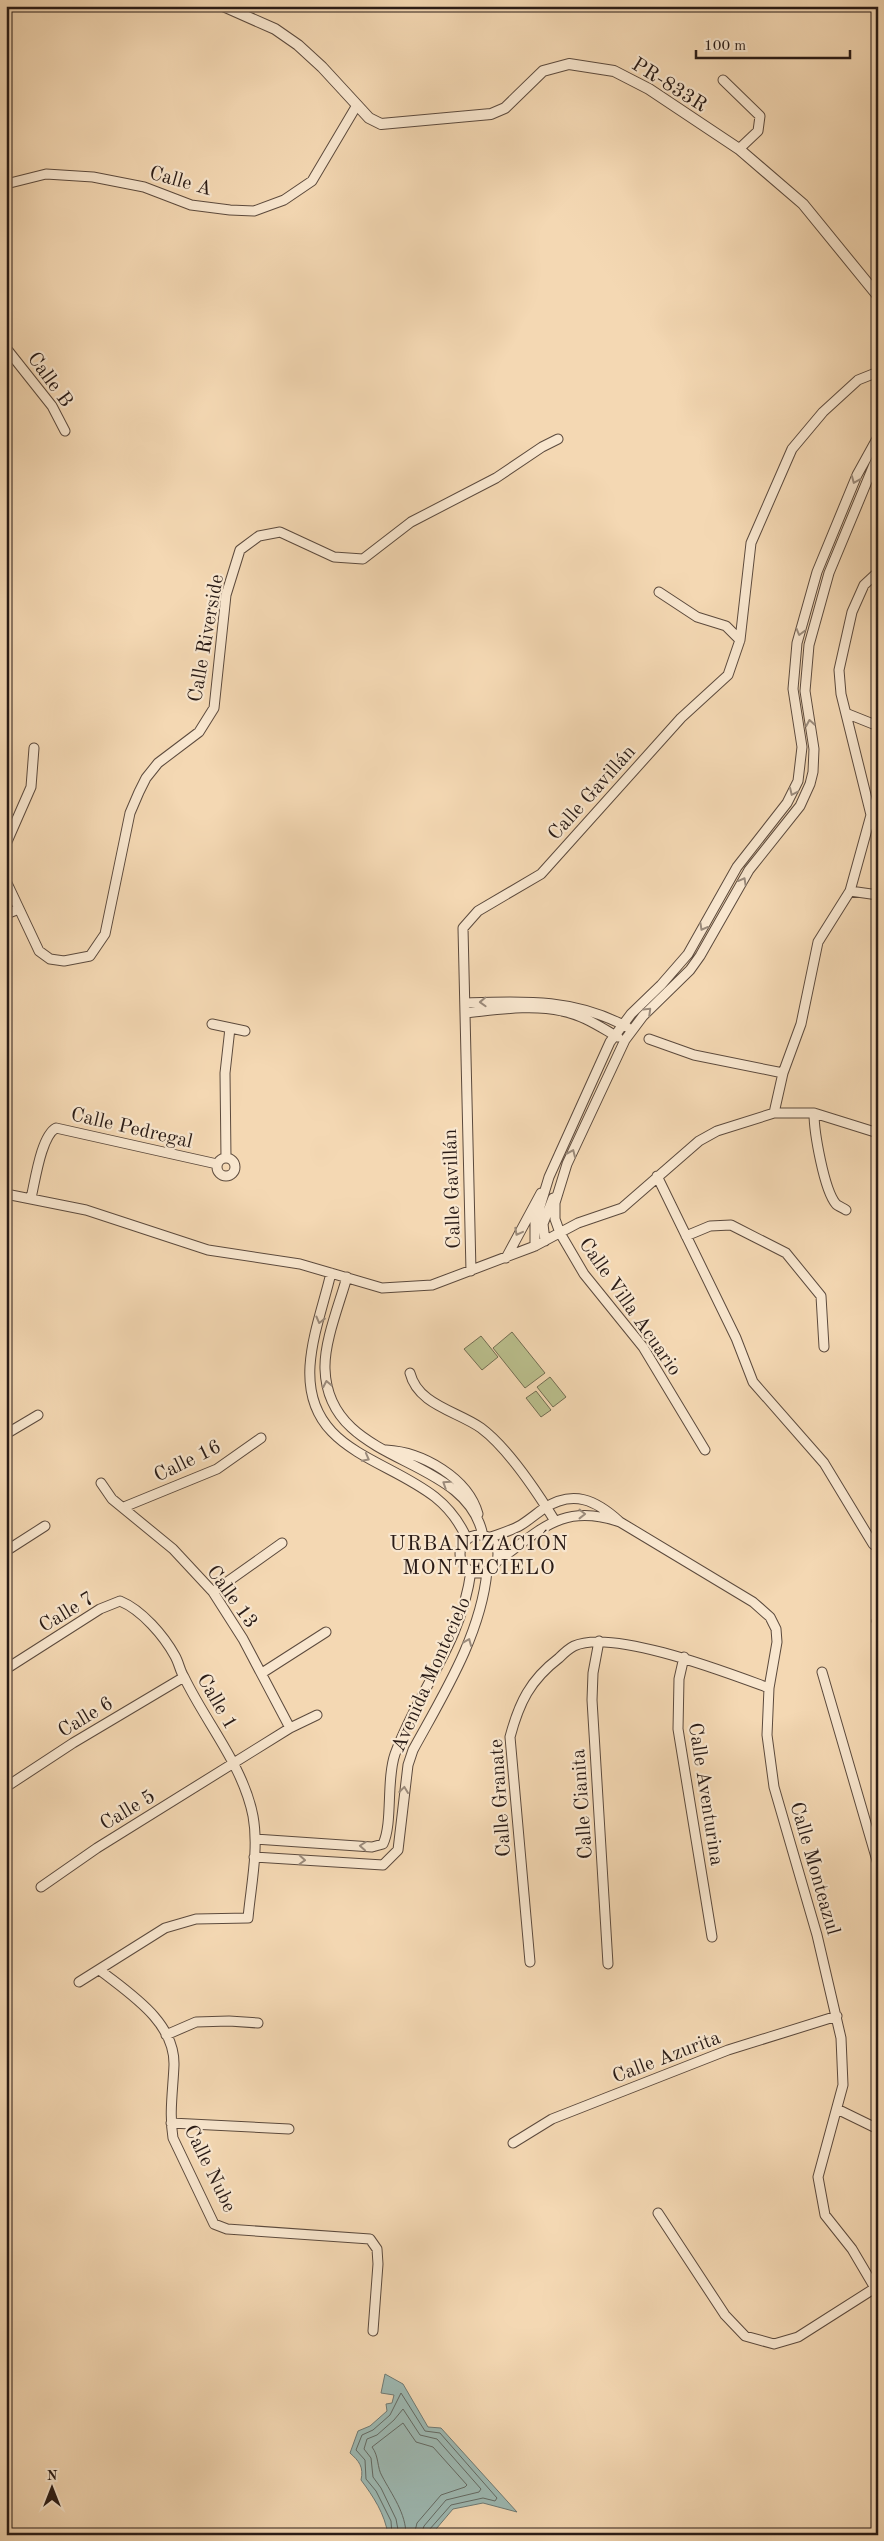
<svg xmlns="http://www.w3.org/2000/svg" width="884" height="2541" font-family="'Old Standard TT',serif">
<rect width="100%" height="100%" fill="#f4d8b3"/>
<filter id="stains"><feTurbulence type="fractalNoise" baseFrequency=".004" numOctaves="4"/><feColorMatrix values="0 0 0 0 .2 0 0 0 0 .09 0 0 0 0 .02 0 0 0 .5 -.17"/></filter>
<radialGradient id="worn" r=".72"><stop offset=".6" stop-color="#630" stop-opacity="0"/><stop offset="1" stop-color="#630" stop-opacity=".3"/></radialGradient>
<!-- green -->
<path fill="#babf8d" stroke="#726d52" d="M512 1332 545 1373 525 1388 493 1348Z
M481 1336 498 1357 482 1370 464 1349Z
M550 1377 566 1397 553 1407 537 1387Z
M536 1391 551 1410 541 1417 526 1398Z"/>
<!-- water -->
<path fill="#9db9b3" stroke="#6f7a74" d="M385 2374 403 2384 428 2427 441 2428 517 2512 483 2503 453 2509 431 2535H388C385 2514 373 2496 361 2480 364 2467 359 2461 350 2453L358 2431 370 2426 387 2411 386 2404 392 2403 394 2395 381 2393Z"/>
<g fill="none" stroke-linecap="round" stroke-linejoin="round">
<!-- shore -->
<path stroke="#636a64" stroke-width="1" d="M392 2535 391 2521 376 2491 366 2479 365 2460 356 2450 362 2435 373 2430 390 2415 401 2393 425 2431 440 2433 497 2498 495 2501 483 2498 451 2505 429 2530 427 2535
M399 2535 396 2519 381 2488 373 2477 371 2458 364 2449 367 2439 377 2435 394 2420 403 2409 420 2435 437 2439 481 2489 479 2492 446 2500 424 2526 421 2535
M406 2535C406 2513 392 2495 382 2476 377 2468 379 2456 372 2447L403 2423 416 2442 433 2447 467 2485 465 2487 441 2495 417 2523 414 2535"/>
<!-- minor casing -->
<g stroke="#5c4a3d" stroke-width="11">
<path id="minor" d="M723 80 760 116 758 131 739 149
M6 184 46 174 93 177 144 187 191 205 230 210 254 211 284 200 312 181 357 105
M6 348 52 406 65 431
M659 592 697 617 726 626 740 640
M848 714 878 726
M6 844 31 787 34 748
M6 881 39 951 50 959 64 961 90 956 105 934 130 813 139 792 146 778 158 763 199 732 214 708 226 595 240 550 259 536 280 532 334 557 363 559 411 522 496 478 542 447 558 439
M850 891 878 895
M6 914 19 909
M465 1003C523 1001 574 998 627 1027
M465 1013C496 1010 531 1004 562 1011 583 1015 600 1027 618 1037
M212 1024 245 1031
M649 1039 694 1055 783 1073
M774 1113 783 1073 801 1024 818 942 850 891 871 815 841 694 839 670 852 612 864 585 878 572
M814 1113C814 1132 824 1190 836 1204 838 1206 843 1208 846 1210
M217 1167a9 9 0 1 1 18 0a9 9 0 1 1-18 0Z
M226 1158 225 1073 230 1028
M657 1176 736 1338 753 1382 824 1463 873 1544 878 1548
M6 1194 86 1210 208 1250 300 1264 382 1288 432 1285 535 1246 578 1223 622 1208 699 1141 717 1131 774 1113H814L878 1133
M31 1198C35 1182 41 1136 56 1128L217 1164
M686 1236 710 1226 731 1225 786 1253 821 1296 824 1347
M545 1241 543 1224 553 1198
M535 1246V1223L549 1177 610 1042 631 1014 661 985 688 954 737 867 787 803 798 781 802 747 793 689 797 643 817 572 857 475 878 437
M506 1258 541 1193
M471 1271 463 928 478 911 541 874 681 718 728 675 740 640 751 543 792 449 823 412 858 380 878 372
M331 1273C324 1303 312 1335 310 1366 305 1450 384 1457 435 1497 450 1509 460 1523 467 1539
M347 1277C339 1305 324 1342 325 1369 328 1468 467 1452 483 1536
M410 1373C418 1405 457 1411 481 1428 508 1448 537 1492 555 1521
M6 1434 38 1415
M386 1450C423 1452 468 1478 478 1514
M705 1450 643 1347 584 1274 560 1233 555 1219V1203L567 1164 625 1040 643 1016 690 970 700 956 749 870 800 806 810 784 813 772 814 749 805 691 809 645 829 573 878 455
M101 1483 112 1499 173 1549 213 1592 243 1639 290 1728
M124 1507 217 1469 261 1438
M620 1522 753 1602 770 1617 776 1629 777 1642 769 1688 767 1735 774 1787 817 1935 841 2038 843 2085 818 2177 825 2215 852 2249 875 2288 798 2337 774 2344 745 2336 725 2315 658 2213
M460 1554a19 19 0 1 1 38 0a19 19 0 1 1-38 0Z
M488 1538C499 1534 511 1531 521 1525 529 1520 536 1514 543 1509 573 1489 596 1500 620 1522 561 1502 540 1531 495 1563
M6 1551 45 1526
M213 1592 282 1543
M877 1621 878 1625
M599 1641 593 1673 592 1700 608 1964
M684 1657 679 1679 678 1729 712 1937
M6 1669 100 1609 120 1601C142 1610 164 1636 175 1656 179 1663 180 1671 184 1677 206 1723 243 1765 253 1816 259 1849 251 1885 248 1918L196 1919 165 1928 79 1982
M822 1672 878 1864
M262 1673 326 1632
M6 1787 73 1743 184 1677
M255 1839 372 1847 383 1844C393 1823 386 1780 395 1754 419 1688 461 1645 471 1571
M254 1857 383 1865 398 1850 408 1765 413 1750C443 1695 481 1635 487 1571
M41 1887 97 1848 290 1728 317 1715
M530 1962 510 1737C519 1703 530 1680 559 1658 563 1654 568 1649 574 1646 612 1628 728 1673 769 1688
M101 1971C130 1994 175 2022 174 2065 173 2090 169 2113 173 2138L214 2224 227 2229 370 2239 377 2249 378 2264 373 2331
M166 2035 196 2022 229 2021 258 2023
M837 2109 878 2129
M171 2123 289 2129
M513 2143 552 2119 728 2050 837 2016"/>
</g>
<!-- tertiary casing -->
<g stroke="#5c4a3d" stroke-width="12">
<path id="tertiary" d="M223 6 275 29 298 45 322 67 369 118 381 124 491 114 505 108 543 71 569 64 614 71 649 89 739 149 803 204 878 296"/>
</g>
<!-- minor -->
<use href="#minor" stroke="#f8e6ce" stroke-width="9"/>
<!-- tertiary -->
<use href="#tertiary" stroke="#f8e6ce" stroke-width="10"/>
</g>
<!-- one-way arrows -->
<defs><path id="oneway-chevron" d="M-2-3.5L2.5 0L-2 3.5" fill="none" stroke-width="1.6" stroke-linecap="round" stroke-linejoin="round" transform="scale(1.25)"/></defs>
<g stroke="#9b8b7b">
<use href="#oneway-chevron" transform="translate(855 480) rotate(113)"/>
<use href="#oneway-chevron" transform="translate(800 632) rotate(105)"/>
<use href="#oneway-chevron" transform="translate(810 723) rotate(-100)"/>
<use href="#oneway-chevron" transform="translate(793 792) rotate(115)"/>
<use href="#oneway-chevron" transform="translate(743 881) rotate(-61)"/>
<use href="#oneway-chevron" transform="translate(703 927) rotate(119)"/>
<use href="#oneway-chevron" transform="translate(483 1002) rotate(178)"/>
<use href="#oneway-chevron" transform="translate(648 1011) rotate(-44)"/>
<use href="#oneway-chevron" transform="translate(572 1153) rotate(-66)"/>
<use href="#oneway-chevron" transform="translate(518 1232) rotate(118)"/>
<use href="#oneway-chevron" transform="translate(320 1320) rotate(104)"/>
<use href="#oneway-chevron" transform="translate(327 1384) rotate(-101)"/>
<use href="#oneway-chevron" transform="translate(366 1458) rotate(28)"/>
<use href="#oneway-chevron" transform="translate(446 1484) rotate(-147)"/>
<use href="#oneway-chevron" transform="translate(582 1514)"/>
<use href="#oneway-chevron" transform="translate(468 1642) rotate(-68)"/>
<use href="#oneway-chevron" transform="translate(404 1790) rotate(-83)"/>
<use href="#oneway-chevron" transform="translate(363 1846) rotate(-176)"/>
<use href="#oneway-chevron" transform="translate(302 1860) rotate(3)"/>
</g>
<g text-anchor="middle" stroke-width="4.5" stroke-linejoin="round" paint-order="stroke">
<!-- street labels -->
<g font-size="20" fill="#291b16" stroke="#f8e6ce">
<text transform="translate(670 84) rotate(32)" y="7">PR-833R</text>
<text transform="translate(181 180) rotate(16)" y="7">Calle A</text>
<text transform="translate(51 379) rotate(54)" y="7">Calle B</text>
<text transform="translate(205 638) rotate(-80)" y="7">Calle Riverside</text>
<text transform="translate(591 792) rotate(-48)" y="7">Calle Gavillán</text>
<text transform="translate(132 1127) rotate(13)" y="7">Calle Pedregal</text>
<text transform="translate(451 1189) rotate(-92)" y="7">Calle Gavillán</text>
<text transform="translate(631 1306) rotate(55)" y="7">Calle Villa Acuario</text>
<text transform="translate(187 1460) rotate(-26)" y="7">Calle 16</text>
<text transform="translate(233 1596) rotate(54)" y="7">Calle 13</text>
<text transform="translate(66 1611) rotate(-31)" y="7">Calle 7</text>
<text transform="translate(430 1674) rotate(-66)" y="7">Avenida Montecielo</text>
<text transform="translate(218 1701) rotate(60)" y="7">Calle 1</text>
<text transform="translate(85 1716) rotate(-31)" y="7">Calle 6</text>
<text transform="translate(707 1794) rotate(81)" y="7">Calle Aventurina</text>
<text transform="translate(499 1798) rotate(-94)" y="7">Calle Granate</text>
<text transform="translate(581 1804) rotate(-94)" y="7">Calle Cianita</text>
<text transform="translate(127 1809) rotate(-31)" y="7">Calle 5</text>
<text transform="translate(816 1868) rotate(74)" y="7">Calle Monteazul</text>
<text transform="translate(666 2056) rotate(-21)" y="7">Calle Azurita</text>
<text transform="translate(211 2168) rotate(64)" y="7">Calle Nube</text>
</g>
<!-- neighbourhood labels -->
<g font-size="21" letter-spacing="1" fill="#291b16" stroke="#f8e6ce">
<text x="479" y="1550">URBANIZACIÓN<tspan x="479" dy="24">MONTECIELO</tspan></text>
</g>
</g>
<!-- margin -->
<rect width="884" height="2541" fill="none" stroke="#f4d8b3" stroke-width="25"/>
<rect x="8" y="8" width="869" height="2526" fill="none" stroke="#291b16" stroke-width="2.5"/>
<rect x="12" y="12" width="859" height="2516" fill="none" stroke="#291b16"/>
<!-- north arrow -->
<g transform="translate(52 2488)" stroke="#f8e6ce" stroke-width="4" paint-order="stroke">
<path d="M0-4L9 19L0 12L-9 19Z" fill="#291b16"/>
<text y="-8" font-size="14" font-weight="bold" text-anchor="middle" fill="#291b16">N</text>
</g>
<!-- scale -->
<path d="M696 50v8h154v-8" fill="none" stroke="#291b16" stroke-width="2.5"/>
<text x="704" y="50" font-size="15" fill="#291b16" stroke="#f8e6ce" stroke-width="4" paint-order="stroke">100 m</text>
<rect width="100%" height="100%" filter="url(#stains)"/>
<rect width="100%" height="100%" fill="url(#worn)"/>
</svg>
